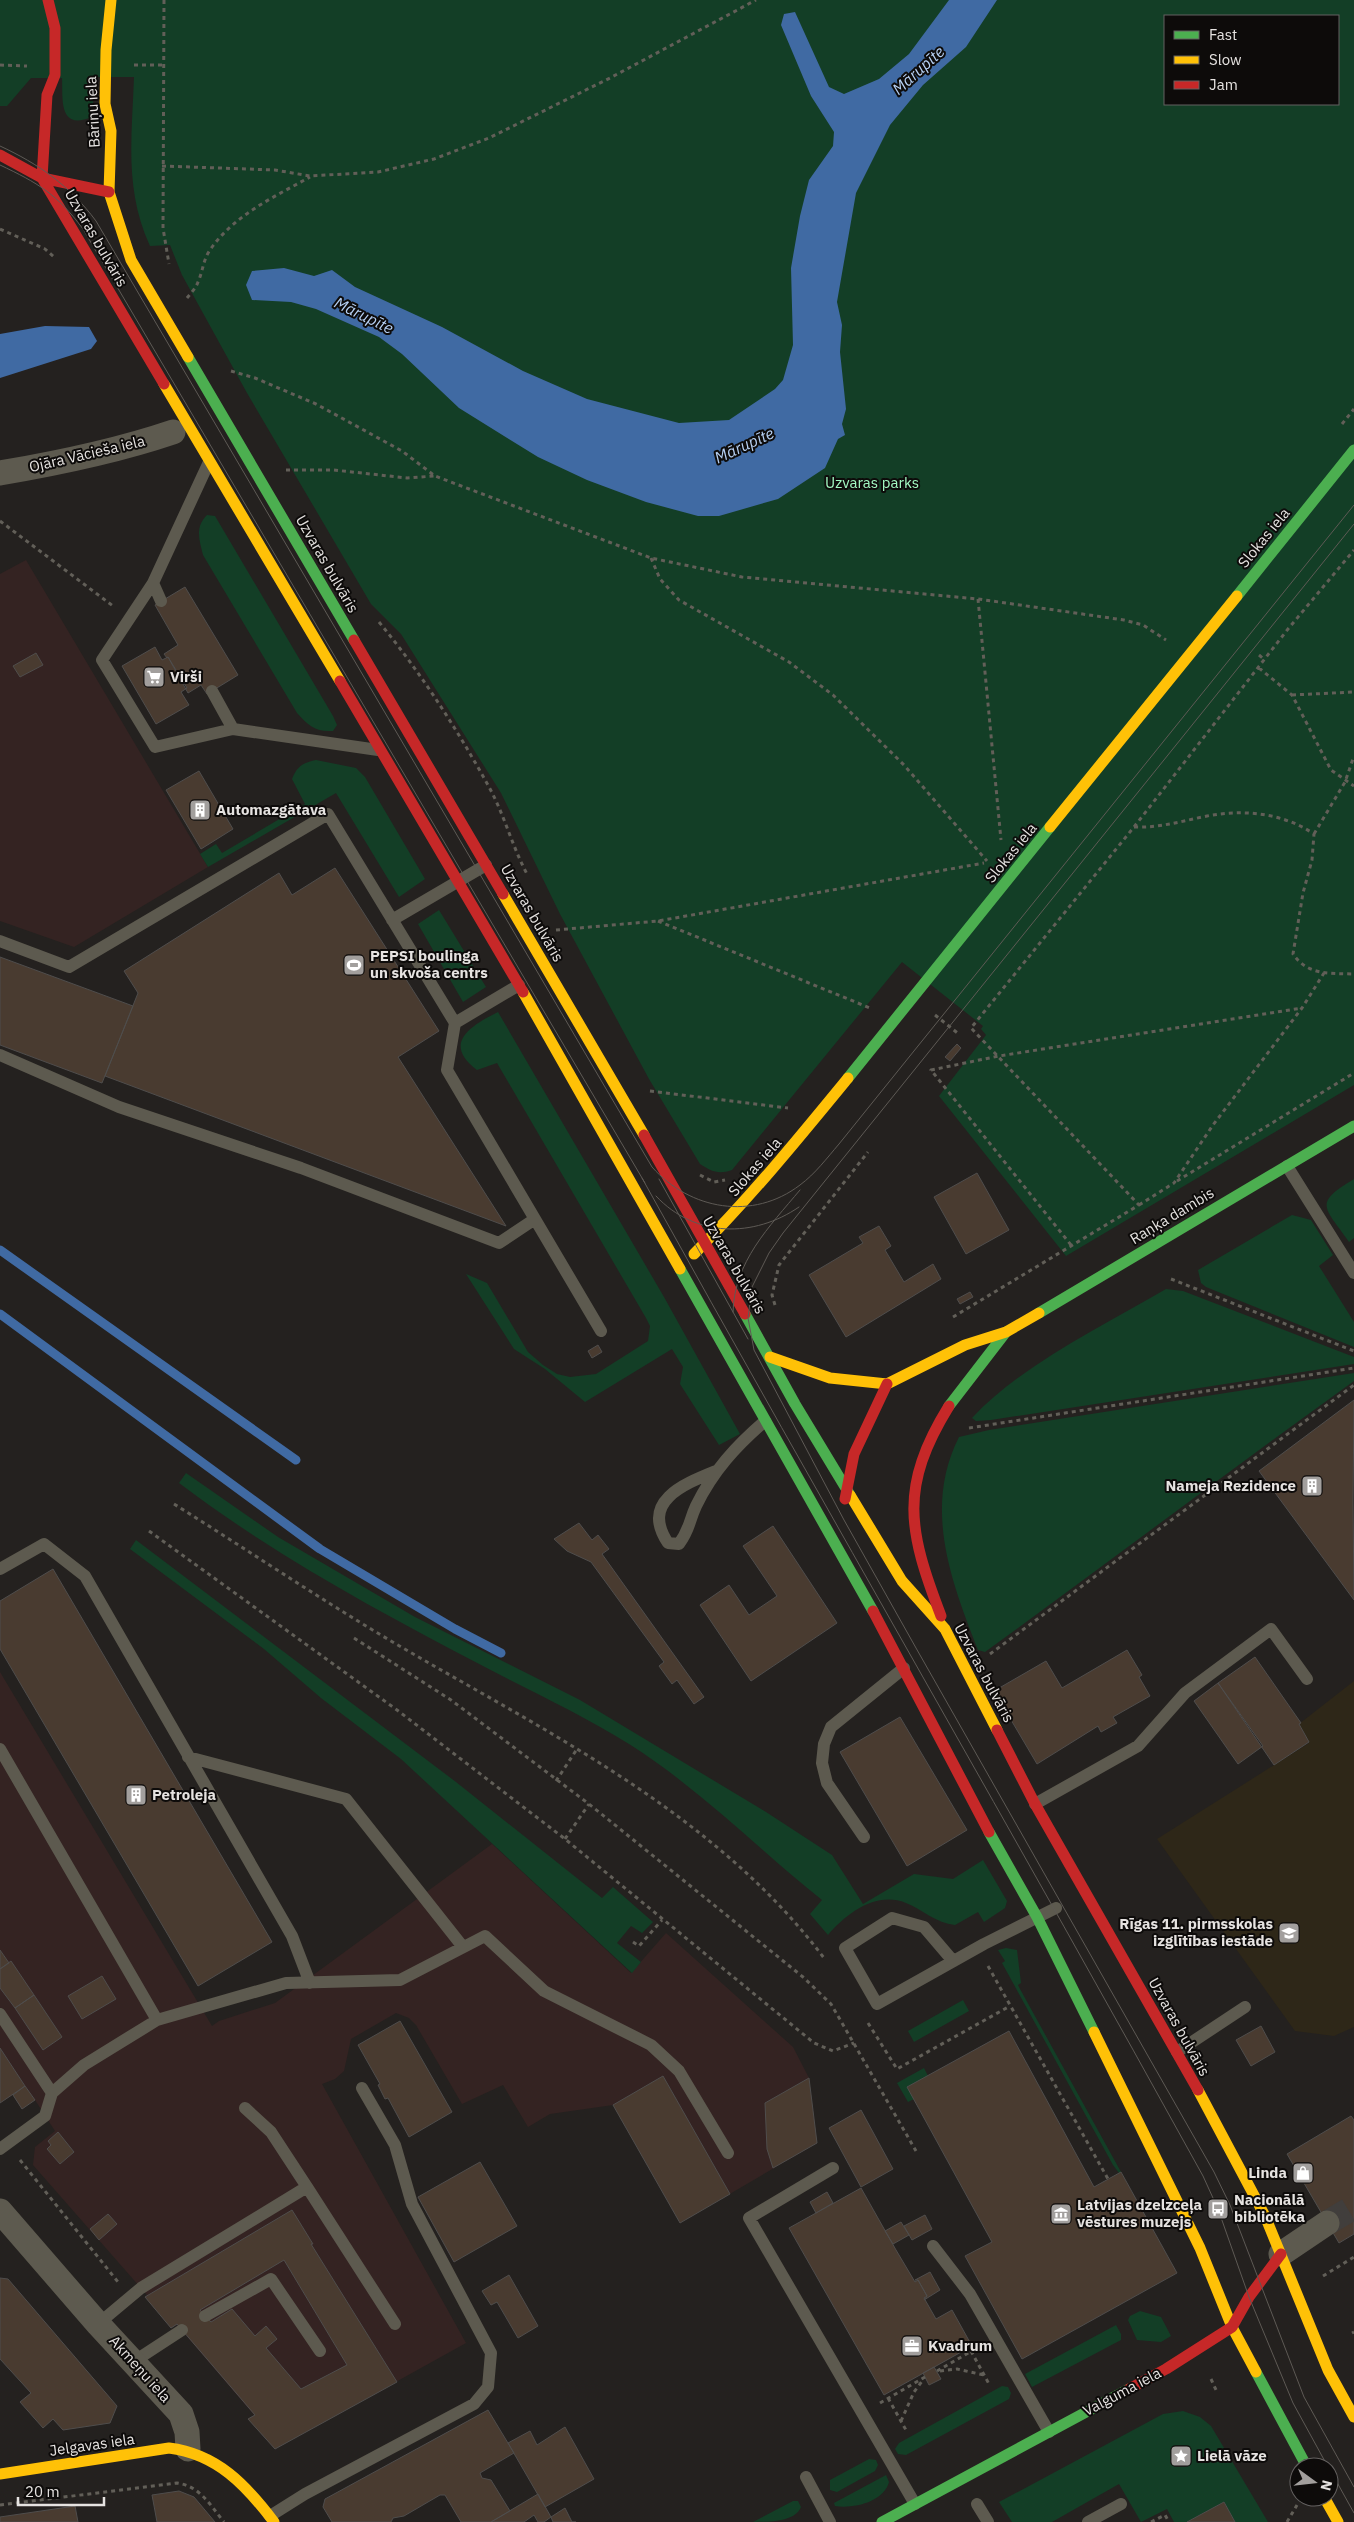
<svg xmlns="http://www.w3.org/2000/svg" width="1354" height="2522" font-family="'IBM Plex Sans',sans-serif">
<rect width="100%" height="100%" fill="#24211f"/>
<!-- industrial -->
<path fill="#342322" d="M26 560 208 867 74 947 0 921V574Z
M0 1672 212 2026 219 2021 275 2003 492 1844 631 1973 666 1933 793 2047 809 2078 817 2143 680 2223 613 2105 550 2114 528 2127 503 2085 462 2104 416 2025 409 2018 396 2013 351 2039 344 2071 335 2079 322 2084 466 2343 275 2449 248 2419 254 2415 177 2325 171 2328 145 2297 147 2295 33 2165 35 2147 55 2131 35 2100 22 2109 13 2095 0 2103Z"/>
<!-- education -->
<path fill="#2e2718" d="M1354 1681V2027L1334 2036 1295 2031 1157 1839 1309 1743 1299 1724Z"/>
<!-- green -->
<path fill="#133e26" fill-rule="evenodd" d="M0 0H1354V1085L1066 1256 939 1096 986 1035 981 1029 983 1026 902 962 732 1170C718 1175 711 1171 700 1164L649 1079 560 914 501 793 401 634 371 604 247 393 182 275 170 245 150 246C124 189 132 137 134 77H95L92 117C58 131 63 99 62 78H31L7 106H0ZM1165 16H1338V104H1165Z
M207 515 215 516 333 716 337 725 333 731C315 732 309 726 297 713L203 555C199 539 195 527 207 515Z
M316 760 356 768 365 777 425 879 399 897 336 793 208 867 200 854 216 844 222 853 305 804 292 779C297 766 303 763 316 760Z
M439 910 486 987 463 1002 418 924Z
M498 1012 664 1297 740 1434 719 1445 680 1384 683 1367 672 1349 585 1402 545 1369 514 1349 466 1274 487 1283 528 1352 543 1365 557 1374 570 1377 596 1374 648 1341 650 1326 646 1318 497 1063 477 1070C441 1043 472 1025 498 1012Z
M1354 1179V1238L1349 1242C1325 1207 1312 1204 1354 1179Z
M1292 1215 1311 1220 1333 1255 1319 1266 1354 1322V1347L1206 1287 1201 1283 1198 1270Z
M1166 1289 1183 1291 1354 1357V1364L991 1420 976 1421 972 1418C1021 1365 1103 1326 1166 1289Z
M1354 1373V1381C1230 1470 1109 1562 985 1652L978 1650C951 1581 923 1508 959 1437L989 1430Z
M186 1473 278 1537 415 1617 580 1700 766 1812 832 1855 863 1904 914 1874 953 1879 983 1860 1007 1901 1005 1908 984 1922 978 1912 955 1925C936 1923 923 1910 906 1903 876 1891 847 1913 828 1935L810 1914 822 1900C757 1848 700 1789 629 1744 583 1715 532 1692 483 1666 378 1611 274 1555 179 1483Z
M136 1540 456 1782 602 1898 613 1887 653 1922 642 1933 631 1926 617 1943 641 1962 632 1973 401 1759 321 1698 264 1649 130 1549Z
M1006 1948 1017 1950 1021 1983 1018 1985 1020 1989 1121 2172 1119 2173 1113 2165 1002 1963 1005 1961 998 1950Z
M963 2000 969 2011 914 2042 908 2031Z
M924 2068 928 2076 914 2099 908 2102 897 2083Z
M1140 2311 1161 2317 1171 2336 1161 2342 1137 2340 1128 2320 1130 2316Z
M1116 2325 1121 2334V2340L1032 2387 1025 2374Z
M1002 2386 1008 2387 1011 2393 1009 2399 906 2455 898 2454 895 2449 899 2443Z
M1183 2411 1200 2417 1211 2426 1268 2522H1235L1224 2502 1187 2522H1174L1167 2509 1141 2522 1119 2484 1052 2522H1012L999 2502 1163 2414Z
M869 2459 876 2460 878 2465 875 2471 837 2492 830 2490V2480Z
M886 2475 889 2482C884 2502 853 2509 835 2506L834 2503Z
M793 2501H798L801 2507C795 2522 769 2522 753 2522Z"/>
<!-- water -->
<path fill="#406aa3" d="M949 0H997L966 47 923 85 890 125 856 193 837 302 842 325 840 352 846 409 842 424 845 435 838 439 825 468 778 499 719 516H698L646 502 587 480 538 457 459 408 402 354 379 337 316 309 291 302 252 300 246 285 252 271 284 268 314 276 332 270 355 287 442 327 523 371 587 399 679 423 729 420 775 389 783 380 793 345 791 268 800 216 809 180 833 146 834 132 811 96 781 25 784 14 795 12 829 87 844 94 879 79 909 54Z
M45 326 89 327 97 341 91 349 0 378V334Z"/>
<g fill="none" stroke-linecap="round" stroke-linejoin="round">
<!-- stream -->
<path stroke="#406aa3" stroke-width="9" d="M0 1250 296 1460
M0 1314 320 1549 455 1629 501 1653"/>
</g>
<!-- building -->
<path fill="#493b30" stroke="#4f4d4c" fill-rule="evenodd" d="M185 587 238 675 207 694 201 685 188 693 168 657 167 658 164 654 178 645 155 605Z
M155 647 162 660 168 657 187 688 181 692 189 705 156 724 122 666Z
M36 653 43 665 20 677 13 666Z
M199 771 233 829 201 849 166 790Z
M335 868 439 1031 398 1057 506 1226 105 1076 138 993 124 971 279 873 292 895Z
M0 957 133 1006 102 1083 0 1045Z
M957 1044 961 1048 950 1061 945 1057Z
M977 1173 1009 1230 966 1254 934 1197Z
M879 1226 891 1246 885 1250 904 1282 933 1264 941 1279 846 1337 809 1275 863 1243 859 1237Z
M970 1292 973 1297 960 1304 957 1299Z
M598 1345 602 1352 592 1358 588 1351Z
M1354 1400 1353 1502 1354 1600 1259 1471Z
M579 1523 592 1540 598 1535 609 1549 602 1554 704 1697 694 1704 677 1680 672 1684 659 1666 664 1662 591 1562 567 1551 554 1539Z
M773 1526 837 1623 751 1681 700 1605 729 1585 749 1615 777 1596 743 1546Z
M53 1569 272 1942 198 1986 0 1649V1601Z
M1127 1650 1142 1675 1139 1677 1150 1696 1113 1717 1117 1723 1101 1732 1098 1726 1037 1764 994 1691 1046 1661 1062 1688Z
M1255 1657 1301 1723 1299 1724 1309 1742 1274 1765 1218 1683Z
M1218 1683 1263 1746 1238 1764 1194 1701Z
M900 1717 967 1830 907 1866 840 1752Z
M0 1950 9 1963 0 1969Z
M11 1961 34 1995 15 2008 0 1988V1969Z
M102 1976 116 1999 82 2019 68 1996Z
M34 1995 62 2037 43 2050 15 2008Z
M400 2021 452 2112 409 2137 388 2098 385 2099 378 2085 380 2084 358 2045Z
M1261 2026 1275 2052 1251 2066 1236 2040Z
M1009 2031 1094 2187 1121 2172 1177 2273 1022 2359 965 2256 992 2242 907 2087Z
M0 2048 25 2086 0 2103Z
M663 2076 730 2194 680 2223 613 2105Z
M809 2078 817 2143 773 2168 767 2149 765 2103Z
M25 2086 35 2100 22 2109 13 2095Z
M861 2110 893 2169 861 2187 829 2128Z
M1351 2116 1354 2120V2234L1339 2243 1287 2154Z
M58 2132 74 2152 60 2164 47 2149 51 2145 48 2141Z
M480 2162 517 2226 454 2262 418 2197Z
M861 2188 896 2250 915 2282 918 2280 927 2296 924 2298 936 2319 952 2310 972 2346 884 2395 789 2228Z
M827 2192 833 2203 816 2213 810 2202Z
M292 2210 313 2244H311L397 2382 275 2449 248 2419 255 2415 177 2324 171 2328 145 2297ZM284 2260 347 2365 301 2389 266 2348 277 2339 266 2326 255 2336 232 2309 211 2322 200 2310Z
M108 2214 117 2224 99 2240 90 2229Z
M925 2215 932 2229 912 2240 904 2226Z
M901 2222 909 2235 893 2244 885 2231Z
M930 2272 940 2290 924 2300 927 2296 918 2280H915Z
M509 2275 538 2326 518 2338 497 2302 491 2305 482 2291Z
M0 2278 8 2279 117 2406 110 2423 63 2430 53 2419 43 2428 20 2402 31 2393 0 2359Z
M934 2367 941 2379 929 2385 923 2373Z
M488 2410 514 2453 480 2473 482 2478 491 2480 510 2511 491 2522H461L445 2495H440L404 2516 393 2518 391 2522H332L323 2507 325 2499Z
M565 2427 594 2479 545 2507 508 2443 530 2431 537 2445Z
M179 2491 194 2497 215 2522H157L152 2495Z
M538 2494 551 2517 544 2522H538L534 2515 524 2522H491Z
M1224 2502 1235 2522H1187Z
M75 2506 78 2522H0V2517Z
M565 2508 572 2522H576H553L551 2517Z"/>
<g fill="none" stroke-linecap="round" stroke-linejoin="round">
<!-- street-tunnel -->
<path stroke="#413e3c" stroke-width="25" stroke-dasharray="25 12" stroke-linecap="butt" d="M1327 2223 1354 2207"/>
<!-- path -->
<path stroke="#625f58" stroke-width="3" stroke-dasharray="4 4" stroke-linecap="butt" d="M164 0 163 228 169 264
M0 65 27 66
M134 65H163
M162 166 275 170 310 176 378 172 434 159 489 138 610 78 756 0
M0 229 45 249 54 257
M187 298C191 293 196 288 198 282 203 271 203 260 210 250 234 215 274 197 310 177
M231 371 255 378 316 404 402 451 435 476 651 558 742 577 978 599 1124 620 1143 625 1166 640
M1342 424 1354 409
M286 470H334L407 478 434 476
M0 521 113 606
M651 558 660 579 679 600 789 662 833 695 904 765 987 861
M978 599 1001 840
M379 622C421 673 457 729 489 787 504 814 512 846 527 874
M1259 655 1265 660
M1259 668 1292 695 1331 770 1354 786
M1292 695 1354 692
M1134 827C1160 828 1182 821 1207 816 1244 809 1283 813 1314 834L1312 860 1303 893 1293 954C1308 976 1330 973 1354 974
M1314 834 1345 782 1354 756
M658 921 870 1008
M556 930 658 921 984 863
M935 1015 960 1035
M650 1091 788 1108
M700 1175 714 1182 725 1180
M1177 1181 1354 1073
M1139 1205 1174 1183 1213 1125 1302 1008 1324 973
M1071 1245 931 1070 999 1056 1302 1008
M1171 1279 1354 1351
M775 1305 772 1295 779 1265 868 1152
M953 1317 1139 1205 971 1028 1134 827 1288 629 1354 550
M969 1428 1354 1368
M174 1504C254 1554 333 1608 415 1655 562 1740 719 1819 824 1958
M149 1531 397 1710 565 1839 814 2043 833 2051 854 2043
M354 1638 451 1700 589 1804 803 1977 831 2004 916 2151
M990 1654 1354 1385
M556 1781 577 1749
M565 1839 589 1804
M633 1942 639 1946 662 1920
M988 1966 1108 2179
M868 2023 897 2069 1010 2006
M20 2160 118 2282
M1323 2276 1354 2257
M1352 2333 1354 2332
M971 2351 989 2384
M937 2371 977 2348
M940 2371 957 2369 984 2375
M1211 2379 1217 2392
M888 2398 906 2430
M880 2403 925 2377
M901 2421 914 2392 923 2380
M0 2505 177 2483C200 2486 210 2505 224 2522
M1151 2522 1165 2515 1169 2522
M1287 2522 1297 2505"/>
<!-- lane -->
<path stroke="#5d5a4f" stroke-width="12" d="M153 583 102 660 155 747 233 729
M161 601 153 583 209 462
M212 691 233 729 378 750
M392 920 486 865
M0 941 69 967 328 814 455 1023
M519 985 455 1023 447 1070 601 1331
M0 1055 119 1107 301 1168 499 1243 535 1219
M1287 1166 1354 1273
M716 1471C684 1484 640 1501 668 1543L679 1544C690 1529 689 1521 696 1506 713 1471 736 1446 765 1421
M0 1569 44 1544 85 1576 292 1936 310 1983
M0 1749 157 2020
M188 1757 346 1799 463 1947
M1035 1804 1138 1746 1185 1693 1271 1629 1307 1679
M864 1837 827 1783 822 1763 824 1744 831 1727 904 1668
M953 1961 924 1927 892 1918 845 1948 877 2004 984 1944 1056 1908
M0 2014 52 2093 45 2116 0 2149
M1177 2052 1245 2007
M52 2093 84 2065 157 2020 286 1983 400 1980 485 1936 544 1991 651 2045 679 2071 728 2153
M245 2108 271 2132 307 2187
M833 2168 749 2218 915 2504
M933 2246 970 2294 1049 2432
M205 2316 271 2279 320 2351
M98 2324 141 2288 307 2187 395 2324
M133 2362 182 2330
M806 2477 830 2522
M977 2504 988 2522
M270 2516 305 2494 474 2404 488 2387 491 2353 412 2204 395 2145 362 2088
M1088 2522 1121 2504"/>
<!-- street -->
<path stroke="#5d5a4f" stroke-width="25" d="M0 473C59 463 117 451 173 432
M0 2211 98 2324 181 2414 187 2432 188 2449
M1281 2254 1327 2223"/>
<!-- fast -->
<path stroke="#4caf50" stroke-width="11" d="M188 357 354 640
M1237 596 1354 450
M848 1078 1050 827
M680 1269 873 1611
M1039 1313 1354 1126
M745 1314 795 1404 850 1495
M949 1406 1006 1332
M989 1832 1037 1917 1094 2032
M1256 2372 1307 2467
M882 2522 1129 2389"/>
<!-- slow -->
<path stroke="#ffc107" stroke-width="11" d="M111 0 106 50 105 104 111 131 109 192 131 260 188 357
M164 384 340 681
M1050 827 1237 596
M503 894 644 1135
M523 992 680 1269
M694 1254C749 1199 798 1139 848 1078
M770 1357 830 1378 887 1384 965 1345 1006 1332 1039 1313
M850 1495 902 1581 945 1629 997 1730
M1094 2032 1200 2248 1232 2327 1256 2372
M1198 2090 1265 2216 1328 2370 1354 2417
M0 2474 169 2448C217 2454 246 2485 274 2522
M1324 2497 1338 2522"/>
<!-- jam -->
<path stroke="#c62828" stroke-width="11" d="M0 155 42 178 109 192
M42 178 164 384
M42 178 47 95 55 75V28L48 0
M354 640 503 894
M340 681 523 992
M644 1135 745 1314
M845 1499 854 1454 887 1384
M873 1611 989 1832
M941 1616C908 1530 899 1487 949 1406
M997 1730 1035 1804 1198 2090
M1129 2389 1166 2369 1232 2327 1249 2297 1281 2254"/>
<!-- tram -->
<path stroke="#5e5a55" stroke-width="1" d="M0 146C39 164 70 186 96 221L652 1167C690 1210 753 1221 800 1185 815 1174 827 1158 839 1144L1354 505
M0 165C38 183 57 194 83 229L645 1183
M1354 524 783 1233 769 1253 752 1287 748 1318 754 1350 844 1520 916 1648 1214 2172 1230 2205 1304 2397 1354 2487
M642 1178C827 1512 1019 1842 1203 2176L1218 2209 1249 2297 1293 2403 1328 2467
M659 1179 748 1339
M656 1196C695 1238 754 1238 799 1207
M733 1312C734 1262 769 1227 800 1190
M1329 2468 1354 2513"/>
</g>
<!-- icons -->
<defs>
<g id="supermarket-square" transform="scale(1.125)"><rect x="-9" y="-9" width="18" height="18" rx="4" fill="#a29f9d" stroke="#0d0b0a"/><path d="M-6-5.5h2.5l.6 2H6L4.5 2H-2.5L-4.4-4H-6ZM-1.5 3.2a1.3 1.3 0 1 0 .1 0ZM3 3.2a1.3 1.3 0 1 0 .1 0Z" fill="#fff"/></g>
<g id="building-square" transform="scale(1.125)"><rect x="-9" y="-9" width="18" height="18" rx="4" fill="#a29f9d" stroke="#0d0b0a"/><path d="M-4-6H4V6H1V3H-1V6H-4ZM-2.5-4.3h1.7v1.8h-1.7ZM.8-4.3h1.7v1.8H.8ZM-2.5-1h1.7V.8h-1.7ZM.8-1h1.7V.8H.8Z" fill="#fff"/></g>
<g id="stadium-square" transform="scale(1.125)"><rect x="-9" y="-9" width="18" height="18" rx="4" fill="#a29f9d" stroke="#0d0b0a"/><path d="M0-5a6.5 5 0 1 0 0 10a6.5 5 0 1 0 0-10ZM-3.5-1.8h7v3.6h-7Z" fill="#fff"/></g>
<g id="school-square" transform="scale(1.125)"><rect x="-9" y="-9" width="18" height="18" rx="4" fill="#a29f9d" stroke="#0d0b0a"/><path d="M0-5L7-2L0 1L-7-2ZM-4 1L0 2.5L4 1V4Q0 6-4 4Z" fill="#fff"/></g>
<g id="shop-square" transform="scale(1.125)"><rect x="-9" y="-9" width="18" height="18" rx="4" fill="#a29f9d" stroke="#0d0b0a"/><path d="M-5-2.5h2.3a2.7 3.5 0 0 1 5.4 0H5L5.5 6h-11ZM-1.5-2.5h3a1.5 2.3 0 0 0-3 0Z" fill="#fff"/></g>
<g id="bus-square" transform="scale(1.125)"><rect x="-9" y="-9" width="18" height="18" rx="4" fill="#a29f9d" stroke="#0d0b0a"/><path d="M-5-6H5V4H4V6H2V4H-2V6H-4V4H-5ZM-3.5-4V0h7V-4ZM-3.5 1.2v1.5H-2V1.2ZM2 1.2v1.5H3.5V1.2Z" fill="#fff"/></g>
<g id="museum-square" transform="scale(1.125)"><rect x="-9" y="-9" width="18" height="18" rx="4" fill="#a29f9d" stroke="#0d0b0a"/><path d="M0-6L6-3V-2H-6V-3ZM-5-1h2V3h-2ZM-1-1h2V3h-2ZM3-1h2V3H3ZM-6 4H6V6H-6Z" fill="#fff"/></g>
<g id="office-square" transform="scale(1.125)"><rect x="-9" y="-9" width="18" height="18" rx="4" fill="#a29f9d" stroke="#0d0b0a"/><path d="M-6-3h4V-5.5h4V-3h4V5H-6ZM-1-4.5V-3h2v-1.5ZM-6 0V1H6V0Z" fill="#fff"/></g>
<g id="sight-square" transform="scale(1.125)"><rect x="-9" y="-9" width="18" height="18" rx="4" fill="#a29f9d" stroke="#0d0b0a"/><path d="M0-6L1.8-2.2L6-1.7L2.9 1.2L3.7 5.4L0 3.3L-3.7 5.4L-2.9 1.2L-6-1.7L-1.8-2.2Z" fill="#fff"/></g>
</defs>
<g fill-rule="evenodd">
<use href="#supermarket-square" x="154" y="677"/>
<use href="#building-square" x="200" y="810"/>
<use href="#stadium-square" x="354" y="965"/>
<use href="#building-square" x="1312" y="1486"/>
<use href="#building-square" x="136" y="1795"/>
<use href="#school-square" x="1289" y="1933"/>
<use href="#shop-square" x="1303" y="2173"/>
<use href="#bus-square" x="1218" y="2209"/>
<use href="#museum-square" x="1061" y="2214"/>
<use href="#office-square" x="912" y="2346"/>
<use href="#sight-square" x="1181" y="2456"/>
</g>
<g text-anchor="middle" stroke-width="4" stroke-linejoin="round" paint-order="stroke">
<!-- street labels -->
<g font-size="15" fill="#e6e3e1" stroke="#0d0b0a">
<text transform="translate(93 112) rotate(-93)" y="5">Bāriņu iela</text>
<text transform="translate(96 238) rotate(60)" y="5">Uzvaras bulvāris</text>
<text transform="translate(87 454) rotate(-13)" y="5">Ojāra Vācieša iela</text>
<text transform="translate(1264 538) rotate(-51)" y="5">Slokas iela</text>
<text transform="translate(327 564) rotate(60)" y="5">Uzvaras bulvāris</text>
<text transform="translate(1011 853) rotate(-51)" y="5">Slokas iela</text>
<text transform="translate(532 913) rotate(60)" y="5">Uzvaras bulvāris</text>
<text transform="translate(755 1167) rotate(-49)" y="5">Slokas iela</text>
<text transform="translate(1172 1216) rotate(-31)" y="5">Raņķa dambis</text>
<text transform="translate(734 1265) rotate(60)" y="5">Uzvaras bulvāris</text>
<text transform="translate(984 1673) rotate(62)" y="5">Uzvaras bulvāris</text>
<text transform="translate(1179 2027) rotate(61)" y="5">Uzvaras bulvāris</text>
<text transform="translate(140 2369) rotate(48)" y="5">Akmeņu iela</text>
<text transform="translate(1122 2392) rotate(-28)" y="5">Valguma iela</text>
<text transform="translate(92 2445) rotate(-8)" y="5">Jelgavas iela</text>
</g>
<!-- park labels -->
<g font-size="15" fill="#a3fac3" stroke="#0d0b0a">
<text x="872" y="488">Uzvaras parks</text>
</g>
<!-- poi labels -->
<g font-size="15" font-weight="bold" fill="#e6e3e1" stroke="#0d0b0a" text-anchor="start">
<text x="170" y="682">Virši</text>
<text x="216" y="815">Automazgātava</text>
<text x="370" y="961">PEPSI boulinga<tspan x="370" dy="17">un skvoša centrs</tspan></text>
<text x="1296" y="1491" text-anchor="end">Nameja Rezidence</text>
<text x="152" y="1800">Petroleja</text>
<text x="1273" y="1929" text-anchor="end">Rīgas 11. pirmsskolas<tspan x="1273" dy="17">izglītības iestāde</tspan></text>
<text x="1287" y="2178" text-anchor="end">Linda</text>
<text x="1234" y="2205">Nacionālā<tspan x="1234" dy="17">bibliotēka</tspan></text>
<text x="1077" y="2210">Latvijas dzelzceļa<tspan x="1077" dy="17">vēstures muzejs</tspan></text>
<text x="928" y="2351">Kvadrum</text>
<text x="1197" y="2461">Lielā vāze</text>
</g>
<!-- water labels -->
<g font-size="16" font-style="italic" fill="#b7d1f4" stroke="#0d0b0a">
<text transform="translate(918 70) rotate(-42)" y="6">Mārupīte</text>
<text transform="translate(364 315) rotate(26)" y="6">Mārupīte</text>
<text transform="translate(744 445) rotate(-25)" y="6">Mārupīte</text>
</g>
</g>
<!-- legend -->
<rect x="1164" y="15" width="175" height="90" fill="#0d0b0a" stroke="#646160"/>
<rect x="1174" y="31" width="25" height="8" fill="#4caf50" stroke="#646160"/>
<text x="1209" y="40" font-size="15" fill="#e6e3e1">Fast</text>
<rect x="1174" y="56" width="25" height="8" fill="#ffc107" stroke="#646160"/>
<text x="1209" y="65" font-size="15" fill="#e6e3e1">Slow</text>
<rect x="1174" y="81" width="25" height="8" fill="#c62828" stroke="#646160"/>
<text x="1209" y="90" font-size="15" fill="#e6e3e1">Jam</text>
<!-- north arrow -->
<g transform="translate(1314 2482) rotate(105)"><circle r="24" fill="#0d0b0a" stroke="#646160"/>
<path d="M0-4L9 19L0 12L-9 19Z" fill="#a29f9d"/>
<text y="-8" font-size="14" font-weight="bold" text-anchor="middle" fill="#e6e3e1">N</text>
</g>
<!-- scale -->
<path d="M18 2497v8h86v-8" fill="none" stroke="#e6e3e1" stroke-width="2.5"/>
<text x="25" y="2497" font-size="15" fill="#e6e3e1" stroke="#0d0b0a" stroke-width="4" paint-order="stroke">20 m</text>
</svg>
